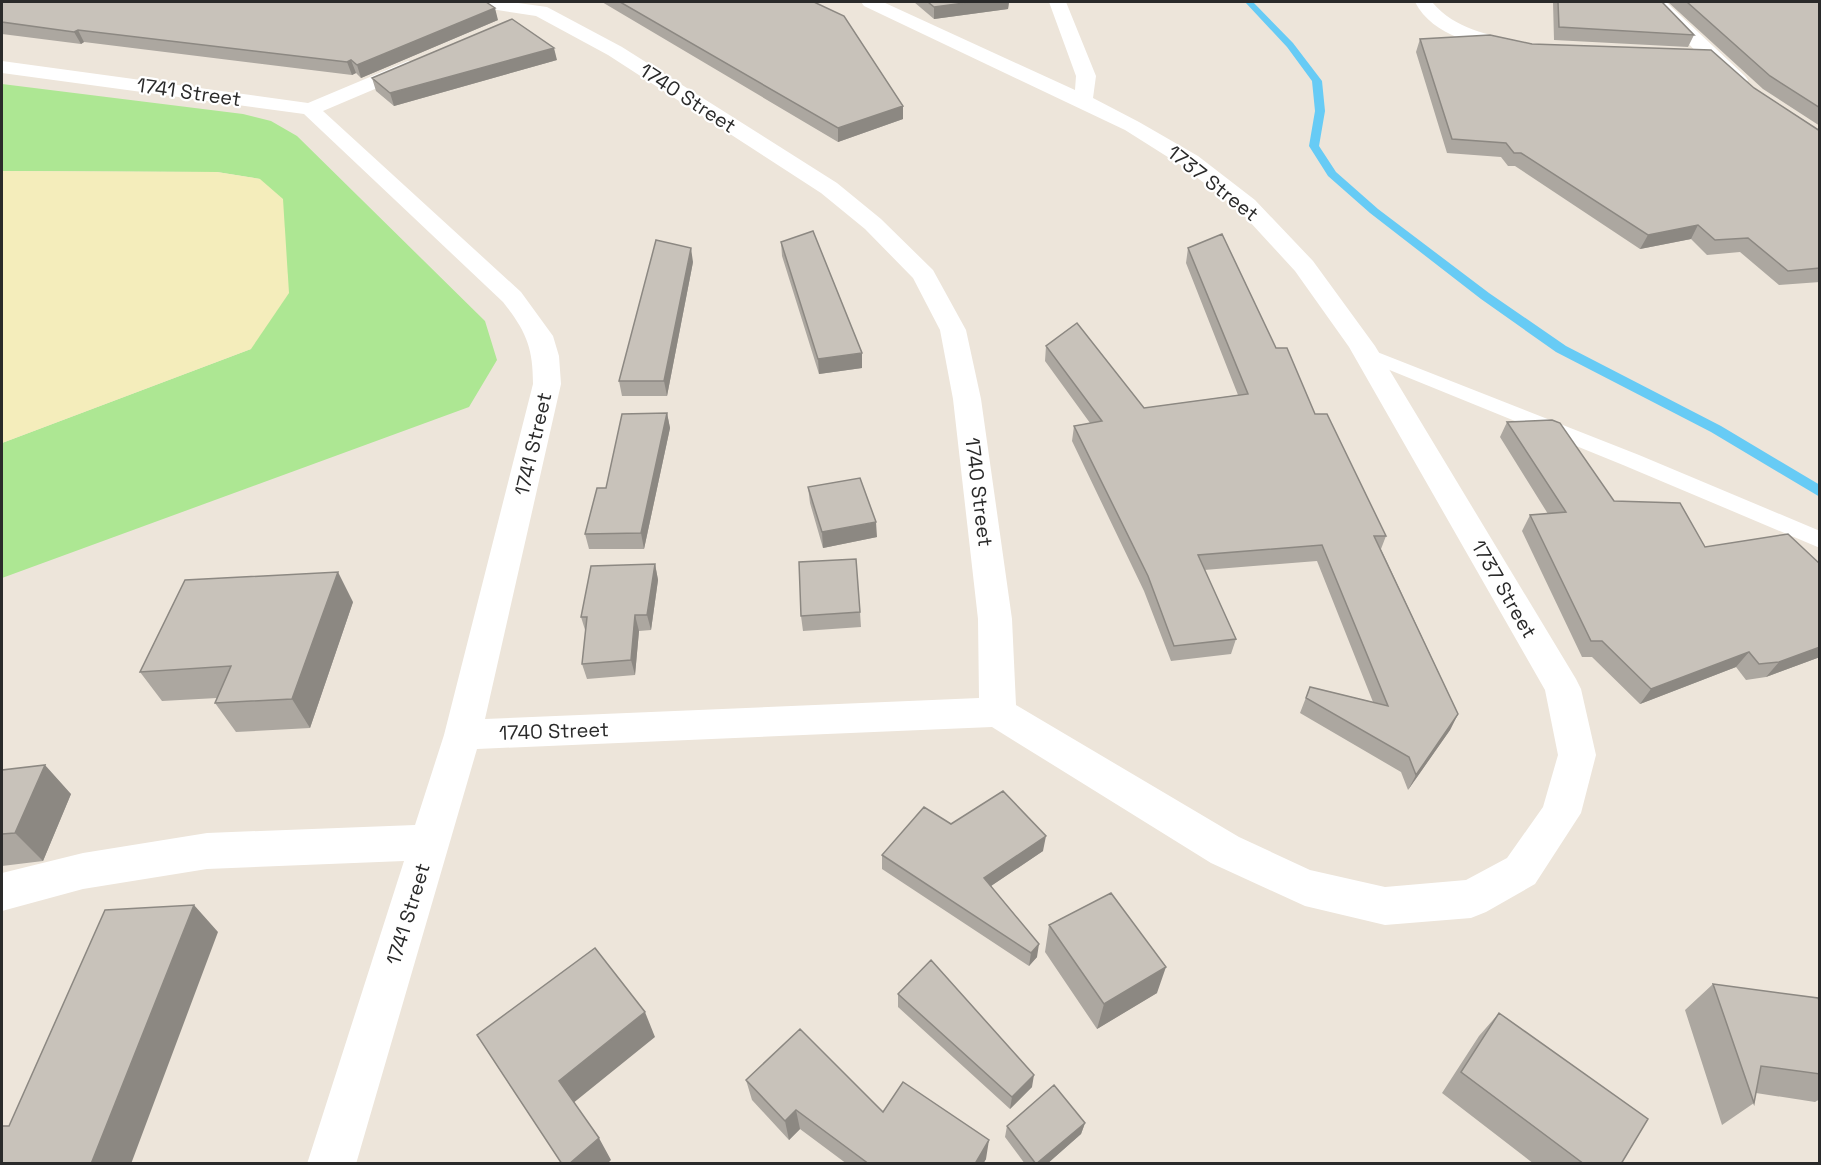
<svg xmlns="http://www.w3.org/2000/svg" width="1821" height="1165" font-family="'Space Grotesk',sans-serif">
<rect width="100%" height="100%" fill="#ede5da"/>
<!-- green -->
<path fill="#ade793" d="M2 84 243 114 271 121 297 136 485 321 497 360 469 407 2 578V443L251 349 260 179 217 172 2 171Z"/>
<!-- sand -->
<path fill="#f4edbb" d="M2 171 217 172 260 179 283 199 289 293 251 349 2 443Z"/>
<g fill="none" stroke-linecap="round" stroke-linejoin="round">
<!-- stream -->
<path fill="#67cbf5" fill-rule="evenodd" d="M1245 2H1253L1293 43 1322 81 1325 111 1319 146 1336 172 1378 209 1489 293 1566 346 1721 426 1820 485V497L1711 432 1556 352 1481 299 1370 213 1328 176 1309 146 1315 111 1312 81 1287 47Z"/>
<!-- service -->
<path fill="#fff" fill-rule="evenodd" d="M1367 348 1639 455 1820 531V548L1623 465 1360 358 1357 354 1360 350Z"/>
<!-- minor -->
<path fill="#fff" fill-rule="evenodd" d="M469 2H511L547 7 622 47 837 183 881 219 933 270 966 330 981 399 1012 619 1016 705 1239 837 1310 870 1385 887 1466 880 1507 858 1543 807 1558 755 1545 690 1349 347 1295 271 1239 210 1182 166 1125 130 864 6 861 2H883L1075 90 1076 76 1049 2H1066L1096 76 1093 98 1139 122 1198 156 1255 200 1313 261 1375 346 1576 679 1581 689 1596 755 1581 813 1535 884 1486 912 1471 918 1385 925 1305 906 1211 863 992 727 477 749 356 1164H307L404 861 207 869 83 889 2 911V873L83 853 207 833 415 825 444 735 533 384C533 347 526 331 503 302L304 114 2 73V61L308 103 408 61H422L424 65 422 69 323 111 521 292 553 336 559 356 561 384 485 719 979 698 978 619 953 399 940 330 913 278 865 229 821 193 608 55 536 16 478 7 472 6Z
M1415 2H1432C1456 30 1487 34 1521 42L1524 46 1521 50 1515 51C1479 46 1433 37 1415 2Z
M1649 2H1666L1745 76 1748 80 1745 84H1731L1704 60Z"/>
</g>
<!-- wall -->
<path fill="#aca7a0" d="M2 2 498 20 361 78 356 73 352 75 84 42 81 44 2 34Z
M602 2H814L903 119 838 142Z
M914 2H1009L1008 9 934 19Z
M1553 2H1662L1694 35 1688 47 1554 40Z
M1668 2H1820V126L1763 89Z
M1420 39 1754 88 1820 131V282L1779 285 1740 252 1707 255 1691 239 1640 249 1515 166H1508L1501 157 1447 153 1416 52Z
M557 60 394 106 376 91 372 78Z
M781 242 862 368 819 374 782 256Z
M1188 248 1276 348 1386 536 1381 549 1458 714 1450 730 1408 790 1401 772 1300 713 1310 687 1373 702 1317 561 1204 570 1236 639 1231 654 1171 661 1144 591 1072 441 1074 426 1090 423 1045 361 1046 346 1144 408 1238 395 1186 263Z
M693 262 667 396H622L619 381Z
M667 413 670 428 644 549H589L585 534 606 488Z
M1507 422 1614 501 1705 547 1820 657 1766 677 1746 680 1736 667 1640 704 1592 657H1582L1522 531 1530 515 1548 514 1500 437Z
M808 487 877 537 823 548 810 503Z
M655 564 658 580 651 630 639 631 635 675 587 679 582 664 586 633 581 617Z
M353 602 310 728 236 732 215 703 217 698 162 701 140 672Z
M860 612 861 627 803 631 801 616Z
M2 770 71 794 43 861 2 866Z
M951 824 1043 851 991 886 1037 957 1029 966 882 869V855Z
M1049 925 1157 993 1097 1029 1045 952Z
M1713 984 1820 1003V1099L1815 1102 1756 1093 1754 1103 1722 1125 1685 1010Z
M898 994 1032 1087 1010 1109 898 1007Z
M1499 1013 1621 1164H1534L1442 1093 1479 1036Z
M746 1080 883 1112 986 1159 983 1164H847L800 1129 789 1140 752 1100Z
M1085 1123 1081 1134 1047 1164H1025L1005 1137 1007 1126Z"/>
<!-- shaded-wall -->
<path fill="#8c8882" d="M972 2H1009L1008 9 934 19V7Z
M495 8 498 20 361 78 357 65Z
M78 30 84 42 81 44 74 32Z
M554 48 557 60 394 106 390 93Z
M351 60 356 73 352 75 347 62Z
M903 106V119L838 142V128Z
M1698 225 1691 239 1640 249 1648 235Z
M691 248 693 262 667 396 664 381Z
M862 353V368L819 374 818 359Z
M667 413 670 428 644 549 641 533Z
M876 522 877 537 823 548 822 532Z
M655 564 658 580 651 630 647 615Z
M338 572 353 602 310 728 292 699Z
M635 615 639 631 635 675 631 660Z
M1820 647V657L1766 677 1779 662Z
M1749 652 1736 667 1640 704 1651 689Z
M1458 714 1450 730 1408 790 1416 775Z
M45 765 71 794 43 861 15 833Z
M1046 836 1043 851 982 892 984 878Z
M194 905 218 932 131 1164H91Z
M1039 944 1037 957 1029 966 1031 953Z
M1166 967 1157 993 1097 1029 1104 1004Z
M645 1012 655 1037 572 1104 559 1081Z
M1034 1075 1032 1087 1010 1109 1012 1097Z
M796 1110 800 1129 789 1140 785 1121Z
M1085 1123 1081 1134 1047 1164H1036Z
M599 1138 611 1160 607 1164H569Z
M989 1140 986 1159 983 1164H975Z"/>
<!-- building -->
<path fill="#c8c2ba" stroke="#8c8882" stroke-width="1.5" d="M2 2H486L495 8 357 65 351 60 347 62 78 30 74 32 2 22Z
M620 2H814L844 16 903 106 838 128Z
M928 2H972L934 7Z
M1558 2H1662L1694 35 1559 27Z
M1687 2H1820V108L1770 76Z
M512 19 554 48 390 93 372 78Z
M1490 35 1532 44 1711 50 1754 88 1820 131V268L1788 271 1748 238 1715 240 1698 225 1648 235 1521 153H1514L1506 143 1452 139 1420 39Z
M813 231 862 353 818 359 781 242Z
M1222 234 1276 348H1287L1315 414H1327L1386 536H1374L1458 714 1416 775 1409 757 1306 698 1310 687 1388 706 1322 545 1198 555 1236 639 1174 646 1148 576 1074 426 1102 421 1046 346 1077 323 1144 408 1248 394 1188 248Z
M656 240 691 248 664 381H619Z
M667 413 641 533 585 534 597 488H606L622 414Z
M1552 420 1560 423 1614 501 1680 503 1705 547 1788 534 1820 564V647L1779 662 1759 664 1749 652 1651 689 1602 641H1591L1530 515 1566 512 1507 422Z
M860 478 876 522 822 532 808 487Z
M856 559 860 612 801 616 799 562Z
M655 564 647 615H635L631 660 582 664 587 617H581L591 566Z
M338 572 292 699 215 703 231 666 140 672 185 580Z
M45 765 15 833 2 834V770Z
M1003 791 1046 836 984 878 1039 944 1031 953 882 855 924 807 951 824Z
M1111 893 1166 967 1104 1004 1049 925Z
M194 905 91 1164H2V1126H9L105 910Z
M595 948 645 1012 559 1081 599 1138 569 1164H562L477 1035Z
M931 960 1034 1075 1012 1097 898 994Z
M1713 984 1818 998 1820 1003V1074L1761 1066 1754 1103Z
M1499 1013 1648 1119 1621 1164H1584L1461 1072Z
M800 1029 883 1112 903 1082 989 1140 975 1164H869L796 1110 785 1121 746 1080Z
M1054 1085 1085 1123 1036 1164 1007 1126Z"/>
<g text-anchor="middle" stroke-width="4.5" stroke-linejoin="round" paint-order="stroke">
<!-- street labels -->
<g font-size="20" fill="#2a2a2a" stroke="#fff">
<text transform="translate(189 92) rotate(8)" y="7">1741 Street</text>
<text transform="translate(688 98) rotate(33)" y="7">1740 Street</text>
<text transform="translate(1213 183) rotate(38)" y="7">1737 Street</text>
<text transform="translate(533 444) rotate(-77)" y="7">1741 Street</text>
<text transform="translate(979 492) rotate(83)" y="7">1740 Street</text>
<text transform="translate(1504 589) rotate(60)" y="7">1737 Street</text>
<text transform="translate(554 731) rotate(-2)" y="7">1740 Street</text>
<text transform="translate(408 914) rotate(-73)" y="7">1741 Street</text>
</g>
</g>
<!-- border -->
<rect width="1821" height="1165" fill="none" stroke="#2a2a2a" stroke-width="6"/>
</svg>
